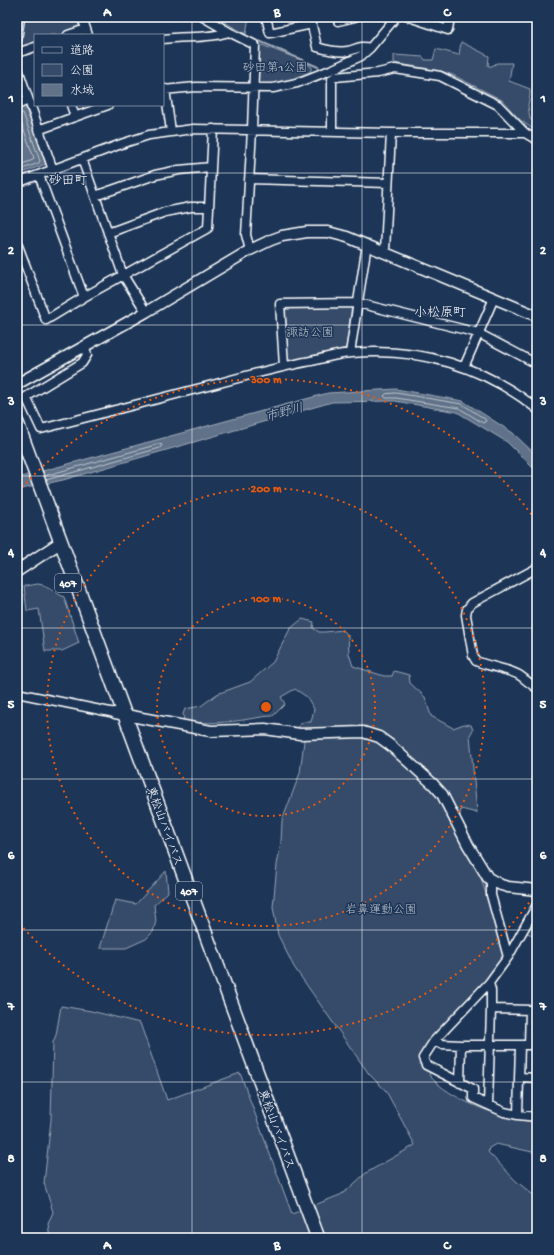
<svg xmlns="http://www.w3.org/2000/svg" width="554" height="1255" font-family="'Gochi Hand','Klee One',sans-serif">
<rect width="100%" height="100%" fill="#1d3557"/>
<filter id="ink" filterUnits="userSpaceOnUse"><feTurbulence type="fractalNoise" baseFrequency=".025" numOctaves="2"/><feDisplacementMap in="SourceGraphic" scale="8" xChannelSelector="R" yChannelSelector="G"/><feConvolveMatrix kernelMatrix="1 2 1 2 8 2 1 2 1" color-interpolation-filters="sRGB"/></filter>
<g filter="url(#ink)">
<!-- green -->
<path fill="#364b69" stroke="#9aa5b4" d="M23 17H76L80 28 60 35H35V44L22 49 20 47Z
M215 17H249L246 34Z
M461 42 489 56 488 66H492L497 63H512L509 81 530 89V95L528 105 530 119 537 123V132L519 119 502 100 453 75 441 71 394 63V55L423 57 425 60H433L436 49 459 55Z
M259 44 301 60 312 67 310 72 285 82 260 85 258 82Z
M352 305 346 348 288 361 285 309Z
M38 584C51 586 53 592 64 597L79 643 62 651H45L39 609 27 611 24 586Z
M19 587 22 618 17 619V588Z
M302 619 314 622 313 628 319 632H325L343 630 348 635 349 654 353 666 384 676H392L394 671 409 675 410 683 425 697 431 716 453 728 464 724 471 725 473 730 470 735 477 813 461 809 457 832 479 872 506 958 421 1057 432 1070 429 1075C449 1100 506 1121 537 1121V1153L496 1144 489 1148 488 1152 516 1181 537 1198V1238H50L48 1224 53 1212 44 1183 51 1120 53 1042 56 1035 61 1006 91 1011 140 1023 167 1100 240 1073 292 1214 340 1195 346 1191 366 1173 415 1145 386 1091 369 1074 294 967 278 935 273 907 277 865 281 842 282 821 300 773 304 741 298 729 299 725 304 722H311L314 709 307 697 295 689 281 697 285 704 273 716C265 716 257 718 249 719 227 723 205 724 184 721L183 714 185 709 201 706 217 694 250 682 273 662 290 629Z
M166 871 168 892 154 905 156 921 153 932 146 939 126 948H100L115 900 136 904Z
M537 910V936L526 933Z"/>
<!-- water -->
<path fill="#617289" stroke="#a0aab8" d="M25 106 46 164 17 175V109Z
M396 389 463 401 513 433 537 456V472L507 442 457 412 395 401 332 402 63 480 17 490V478L328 393Z"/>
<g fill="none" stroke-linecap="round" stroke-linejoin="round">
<!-- shore -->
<path stroke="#c0c7d0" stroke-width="1" d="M17 113H23L40 161 39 163 17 171
M17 118 20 119 34 158 33 160 17 166
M396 393 462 404 485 419 486 421 483 423 459 408 396 398H386L384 396 386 394Z
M44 476 159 444 162 445 160 448 46 480"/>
<!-- stream -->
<path stroke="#a0aab8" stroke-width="2" d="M259 41 318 67
M306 85 332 74"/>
<!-- minor casing -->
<g stroke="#fff" stroke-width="11">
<path id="minor" d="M82 17 88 35
M203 17 229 32 255 45 252 130 246 235 250 250
M266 17 270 33 312 24
M310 17 317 47C327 50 338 53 348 51 357 49 360 45 370 48
M337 17 338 21 355 17
M409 17 448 30 450 17
M68 35 86 29
M163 39C185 36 208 39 229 32
M17 40 20 17
M17 53 35 47
M17 66 53 170
M165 89 171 131
M163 90 196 87 273 88 297 83 333 69 361 56 370 48 396 17
M17 105 28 100
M71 105 75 117
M38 130 108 105
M332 131V79L335 77 378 73 395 69 440 76 498 105 525 133 537 140
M82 159 123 275 146 312
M39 175 84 297
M249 179 388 183
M17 183 124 143 149 135 193 129 391 133H525
M95 196 155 175 179 170 211 167
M108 233 165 212 191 207H208
M17 243 46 320 84 297 208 228 213 129
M385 251 391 133
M85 347 87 355 82 363 26 397 41 429C99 414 157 399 216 384 249 375 282 366 316 360 327 357 339 354 351 353 419 347 484 366 537 409
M350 353 367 244
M284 366 280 304 358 303 478 333 537 364
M464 367 494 298
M537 568 472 603 467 609 466 615 473 656 476 661C490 667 506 668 519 675 525 679 530 684 537 688
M17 693 115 713
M491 880V895L508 957 489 983 434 1041 423 1058 426 1065 473 1089V1098L504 1112 518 1115 537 1117
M508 957 537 905
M491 1009 530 1010 529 1045
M434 1041 441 1044 461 1045H537
M519 1077 537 1078
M460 1083 461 1045
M488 1105 491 1009V990L489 983
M518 1115 520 1045"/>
</g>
<!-- tertiary casing -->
<g stroke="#fff" stroke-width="13">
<path id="tertiary" d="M17 384 146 312 250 250 271 240 282 236 307 232H328L347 237 537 316
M115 713 211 731 265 729 300 734 363 732 379 737 390 745 433 784 442 794 468 845 488 878 501 885 508 887 537 890"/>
</g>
<!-- secondary casing -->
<g stroke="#fff" stroke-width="14">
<path id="secondary" d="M17 571 55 546 61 544"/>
</g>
<!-- trunk casing -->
<g stroke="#fff" stroke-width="16">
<path id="trunk" d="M17 423 318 1238"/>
</g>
<!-- minor -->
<use href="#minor" stroke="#1d3557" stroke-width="8"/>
<!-- tertiary -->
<use href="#tertiary" stroke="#1d3557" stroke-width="10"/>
<!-- secondary -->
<use href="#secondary" stroke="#1d3557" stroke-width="11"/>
<!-- trunk -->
<use href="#trunk" stroke="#1d3557" stroke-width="13"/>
</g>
</g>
<!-- grid -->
<path fill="none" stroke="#fff" stroke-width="1" stroke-opacity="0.55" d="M192 17V1238M362 17V1238M17 173H537M17 325H537M17 476H537M17 628H537M17 779H537M17 930H537M17 1082H537"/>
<!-- distance rings -->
<g fill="none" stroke="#e8590c" stroke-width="2" stroke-dasharray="2 4">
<circle cx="266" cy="707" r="109"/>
<circle cx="266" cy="707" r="219"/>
<path d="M536 893A328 328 0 0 1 18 922M18 492A328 328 0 0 1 536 521"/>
</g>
<g text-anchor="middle" stroke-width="3" stroke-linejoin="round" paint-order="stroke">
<!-- shield labels -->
<g fill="#1d3557" stroke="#bbc2cd" stroke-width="1">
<rect x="55" y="574" width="26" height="18" rx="3"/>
<rect x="176" y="882" width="26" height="18" rx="3"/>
</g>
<g font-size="11" font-weight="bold" fill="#fff">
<text x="68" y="587">407</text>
<text x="189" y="895">407</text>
</g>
<!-- park labels -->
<g font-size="12" fill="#b9c0ca" stroke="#1d3557">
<text x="275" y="71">砂田第1公園</text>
<text x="310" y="336">諏訪公園</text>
<text x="381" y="913">岩鼻運動公園</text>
</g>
<!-- street labels -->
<g font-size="12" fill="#fff" stroke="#1d3557">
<text transform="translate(165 826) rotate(70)" y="4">東松山バイパス</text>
<text transform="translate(277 1129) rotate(70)" y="4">東松山バイパス</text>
</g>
<!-- neighbourhood labels -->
<g font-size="13" fill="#fff" stroke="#1d3557">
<text x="68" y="184">砂田町</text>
<text x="440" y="316">小松原町</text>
</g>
<!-- water labels -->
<g font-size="13" font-style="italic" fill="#b8c0ca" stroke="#1d3557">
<text transform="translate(284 411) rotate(-15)" y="5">市野川</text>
</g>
</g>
<circle cx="266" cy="707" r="6" fill="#e8590c" stroke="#1d3557" stroke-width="2"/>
<g font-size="12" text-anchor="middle" font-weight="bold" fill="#e8590c" stroke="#1d3557" stroke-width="3" stroke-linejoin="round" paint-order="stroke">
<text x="266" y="383">300 m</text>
<text x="266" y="492">200 m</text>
<text x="266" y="602">100 m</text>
</g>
<!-- margin -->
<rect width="554" height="1255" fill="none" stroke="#1d3557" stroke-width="44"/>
<!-- legend -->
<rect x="34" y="34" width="130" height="72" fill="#1d3557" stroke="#77869a"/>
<rect x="42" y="47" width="20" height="6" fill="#1d3557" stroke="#77869a"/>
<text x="70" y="54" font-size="12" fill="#ffffff">道路</text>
<rect x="42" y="64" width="20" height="12" fill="#364b69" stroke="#77869a"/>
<text x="70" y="74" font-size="12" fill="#ffffff">公園</text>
<rect x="42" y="84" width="20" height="12" fill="#617289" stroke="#77869a"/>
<text x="70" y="94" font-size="12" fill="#ffffff">水域</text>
<rect x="22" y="22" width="510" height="1211" fill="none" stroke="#fff" stroke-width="1.5"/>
<g font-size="13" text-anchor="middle" font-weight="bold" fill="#fff">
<text x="107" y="16">A</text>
<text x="277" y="16">B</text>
<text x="447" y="16">C</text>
<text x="11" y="102">1</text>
<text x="543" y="102">1</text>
<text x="11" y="254">2</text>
<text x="543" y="254">2</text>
<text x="11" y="405">3</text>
<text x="543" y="405">3</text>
<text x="11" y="556">4</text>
<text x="543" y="556">4</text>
<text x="11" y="708">5</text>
<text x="543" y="708">5</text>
<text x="11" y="859">6</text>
<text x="543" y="859">6</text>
<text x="11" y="1010">7</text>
<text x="543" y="1010">7</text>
<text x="11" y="1162">8</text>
<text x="543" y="1162">8</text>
<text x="107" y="1249">A</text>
<text x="277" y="1249">B</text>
<text x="447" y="1249">C</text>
</g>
</svg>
